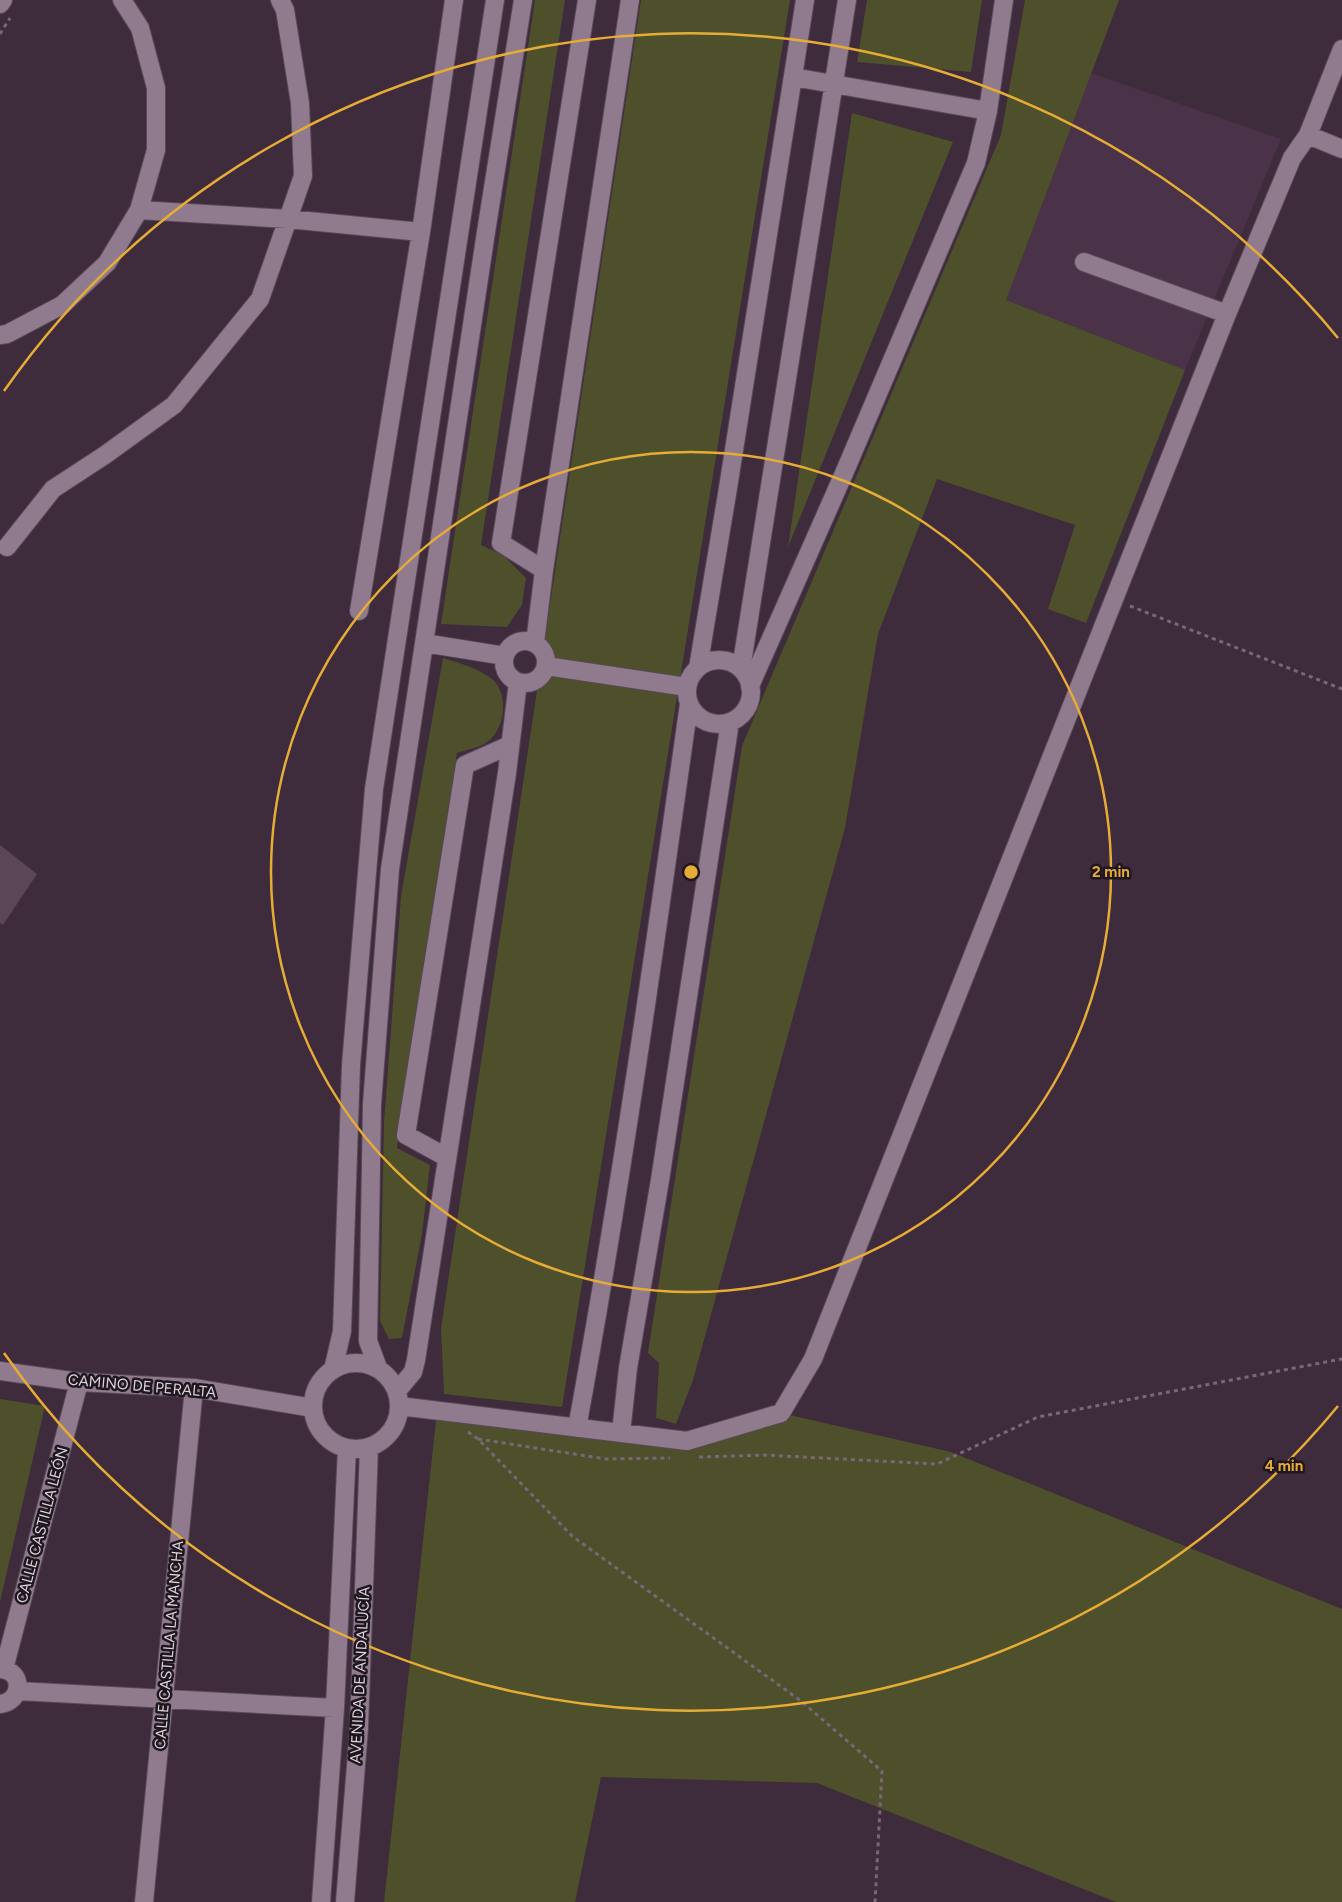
<svg xmlns="http://www.w3.org/2000/svg" width="1342" height="1902" font-family="Figtree,sans-serif">
<rect width="100%" height="100%" fill="#3e2b3c"/>
<!-- built -->
<path fill="#4a3248" d="M1091 73 1281 139 1185 370 1005 300Z"/>
<!-- green -->
<path fill="#4e4f2b" d="M535 0H565L481 545 503 555 526 578 522 605 507 627 441 624Z
M641 0H790L562 1407 444 1394 441 1328Z
M867 0H982L971 72 857 62Z
M1025 0H1119L1006 300 1185 370 1086 623 1048 609 1075 525 937 479 878 634 845 828 693 1380 676 1424 656 1418 659 1363 648 1353 742 746 1001 135Z
M852 113 953 142 788 547Z
M443 658C459 663 478 668 492 679 510 694 505 731 486 743 478 748 466 750 457 753L424 960 397 1148 430 1165 422 1234 402 1338 389 1339 380 1321 384 1123 401 896Z
M0 1399 45 1406 0 1602Z
M437 1411 687 1441 781 1413 951 1452 1342 1609V1902H1116L817 1783 601 1777 575 1902H384Z"/>
<!-- building -->
<path fill="#5a4657" d="M0 845 37 874 3 925 0 923Z"/>
<g fill="none" stroke-linecap="round" stroke-linejoin="round">
<!-- minor casing -->
<g stroke="#584957" stroke-width="20">
<path id="minor" d="M0 4 3 0
M793 77 988 111
M1308 135 1342 149
M139 210 288 219 421 232
M1084 262 1227 314
M0 335 7 334 62 305 107 263 139 210 156 150V88L140 28 122 0
M7 547 53 489 105 455 174 405 260 299 303 176 300 103 285 10 280 0
M544 570 501 543 587 0
M359 611 421 232 454 0
M504 662a21 21 0 1 1 42 0a21 21 0 1 1-42 0Z
M424 643 505 656
M535 643 544 570 630 0
M687 692a32 32 0 1 1 64 0a32 32 0 1 1-64 0Z
M546 666 687 687
M698 668 728 488 805 0
M741 669 847 0
M750 686 845 471 976 163 988 111 1004 0
M446 1157 406 1135 465 765 510 745
M313 1406a43 43 0 1 1 86 0a43 43 0 1 1-86 0Z
M378 1368 368 1341 372 1104 390 869 486 232 523 0
M333 1370 342 1331 351 1065 374 789 495 0
M0 1371 79 1382 194 1388 313 1408
M397 1391 413 1372 416 1360 507 773 518 682
M399 1406 687 1441 781 1413 813 1359 1227 314 1292 158 1308 135 1342 49
M577 1428C621 1188 655 946 689 704
M621 1433 628 1368 660 1180 730 722
M0 1669C24 1670 23 1702 0 1704
M4 1669 79 1382
M18 1691 335 1708
M144 1902 194 1388
M321 1902 335 1708 347 1448
M345 1902 359 1728 369 1447"/>
</g>
<!-- path -->
<path stroke="#786776" stroke-width="3" stroke-dasharray="4 4" stroke-linecap="butt" d="M0 34 10 18
M1130 606 1342 689
M468 1432 478 1439 572 1536 801 1701 882 1771 875 1902
M478 1439 606 1459 670 1458
M699 1457 764 1455 937 1464 1038 1417 1342 1359"/>
<!-- minor -->
<use href="#minor" stroke="#907a8e" stroke-width="18"/>
</g>
<!-- distance rings -->
<g fill="none" stroke="#e6ac36" stroke-width="2.5">
<circle cx="691" cy="872" r="420"/>
<path d="M1338 1406A839 839 0 0 1 4 1353M4 391A839 839 0 0 1 1338 338"/>
</g>
<g text-anchor="middle" stroke-width="5" stroke-linejoin="round" paint-order="stroke">
<!-- street labels -->
<g font-size="15" fill="#dfd3dd" stroke="#1f171f">
<text transform="translate(142 1386) rotate(5)" y="5">CAMINO DE PERALTA</text>
<text transform="translate(42 1525) rotate(-75)" y="5">CALLE CASTILLA LEÓN</text>
<text transform="translate(169 1645) rotate(-85)" y="5">CALLE CASTILLA LA MANCHA</text>
<text transform="translate(360 1675) rotate(-87)" y="5">AVENIDA DE ANDALUCÍA</text>
</g>
</g>
<circle cx="691" cy="872" r="8" fill="#e6ac36" stroke="#1f171f" stroke-width="2.5"/>
<g font-size="15" text-anchor="middle" font-weight="bold" fill="#e6ac36" stroke="#1f171f" stroke-width="5" stroke-linejoin="round" paint-order="stroke">
<text x="1111" y="877">2 min</text>
<text x="1284" y="1471">4 min</text>
</g>
</svg>
